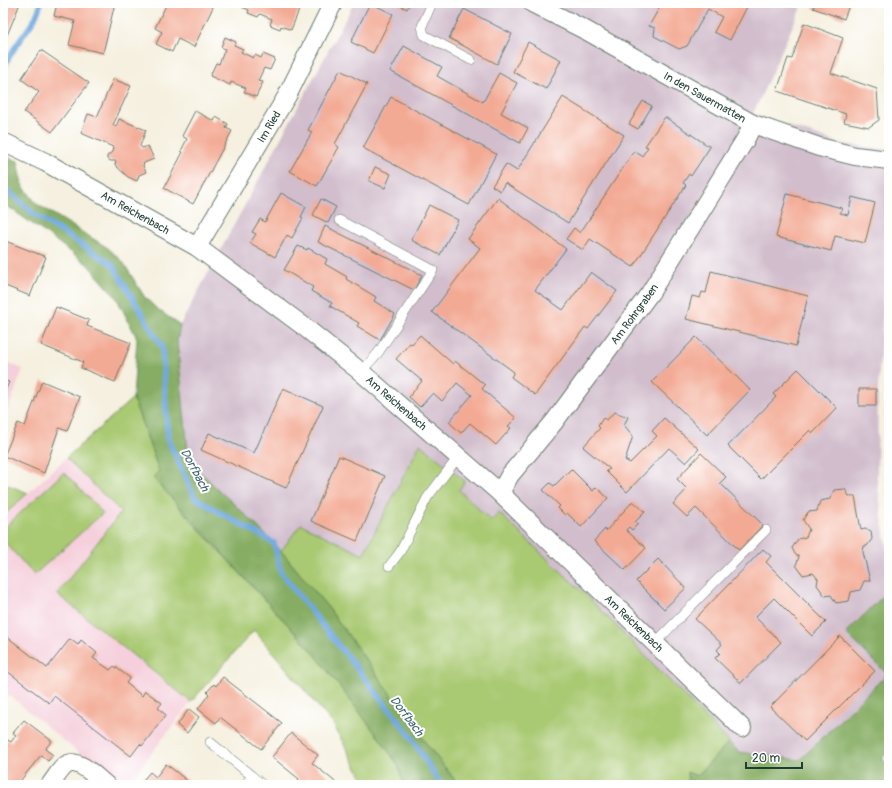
<svg xmlns="http://www.w3.org/2000/svg" width="892" height="788" font-family="Pangolin,sans-serif">
<rect width="100%" height="100%" fill="#fff"/>
<filter id="ink" filterUnits="userSpaceOnUse"><feTurbulence type="fractalNoise" baseFrequency=".025" numOctaves="2"/><feDisplacementMap in="SourceGraphic" scale="8" xChannelSelector="R" yChannelSelector="G"/><feConvolveMatrix kernelMatrix="1 2 1 2 8 2 1 2 1" color-interpolation-filters="sRGB"/></filter>
<filter id="wash" filterUnits="userSpaceOnUse"><feTurbulence type="fractalNoise" baseFrequency=".012" numOctaves="4" result="noise"/><feDisplacementMap in="SourceGraphic" scale="16" xChannelSelector="R" yChannelSelector="G"/><feGaussianBlur stdDeviation="0.9" result="paint"/><feColorMatrix in="noise" values="0 0 0 0 0 0 0 0 0 0 0 0 0 0 0 0 0 1.4 0 .05"/><feComposite in="paint" operator="in"/></filter>
<g filter="url(#wash)">
<rect width="100%" height="100%" fill="#f5f0df"/>
<!-- built -->
<path fill="#f5cfdb" d="M3 361 23 369 3 422Z
M66 458 121 512 57 594 191 702 127 785H117L9 695 3 702V516Z"/>
<!-- industrial -->
<path fill="#d1bdcc" d="M354 3H803L753 114 839 143 889 150V259L884 298 878 388 877 479 884 532 889 554V590L847 633 887 674 800 760 739 752 589 598 499 514 491 522 459 490 465 481 420 444 363 555 301 524 281 551 255 524 189 462 177 341 180 325Z"/>
<!-- green -->
<path fill="#a9c972" stroke="#648353" d="M133 398 159 471 153 477 194 524 314 653 383 743 398 765 404 785H366L333 724 254 630 191 702 57 594 121 512 66 458Z
M420 444 465 481 459 490 491 521 499 513 589 598 729 742 697 776 687 772 688 785H459L431 750 330 610 281 551 301 524 363 555Z
M64 472 103 513 34 575 3 540V529Z
M3 483 28 493 3 516Z"/>
<!-- forest -->
<path fill="#86ad64" stroke="#52754c" d="M3 155 18 161 23 186 37 204 108 248 123 262 144 296 157 309 180 325 177 341 189 462 255 524 281 551 330 610 431 750 459 785H404L398 765 383 743 314 653 155 480 153 477 159 471 133 398 137 338 116 297 87 264 48 235 3 203Z
M889 590V752L882 757 889 769V785H688L687 772 697 776 729 742 739 752 800 760 887 674 846 633Z"/>
<g fill="none" stroke-linecap="round" stroke-linejoin="round">
<!-- stream -->
<path stroke="#70a9df" stroke-width="5.5" d="M3 71C10 51 23 37 34 20 37 15 39 9 41 3
M3 186 34 214 112 264 162 347 168 440 195 498 274 543 281 573 409 734 441 785"/>
</g>
<g id="blocks">
<!-- building -->
<path fill="#f3aa94" d="M3 3H12L19 6 3 45Z
M57 3H115L103 53 69 45 75 21 54 16Z
M167 3H215L194 47 178 39 172 52 156 44 162 32 155 28Z
M243 3H309L307 8 301 5 291 30 281 26 280 29 270 25 272 19 260 14 258 17 248 13 249 10 242 7Z
M370 3 393 14 373 53 351 42Z
M395 3H410L407 9Z
M662 3H749L730 40 714 32 722 17 708 9 687 46 679 49 654 36 655 28 649 26Z
M815 3H850L844 19 813 8Z
M464 9 512 34 497 64 449 38Z
M804 23 843 38 831 73 877 89 879 120 869 127 844 122 846 114 777 91 788 58 792 59Z
M225 37 236 42 234 45 243 49 241 52 253 58 255 55 261 58 263 54 275 59 270 70 264 68 258 81 263 82 256 97 244 92 246 88 231 82 230 85 210 76 216 63 219 64 225 49 221 47Z
M528 42 561 60 546 89 513 72Z
M404 46 442 67 437 76 483 102 499 73 517 83 501 113 528 128 520 143 390 71Z
M41 50 89 83 52 132 24 112 39 92 21 79Z
M340 70 367 84 335 144 339 147 317 186 290 171 312 132 308 130Z
M113 79 131 86 113 125 116 127 119 119 146 130 140 146 142 148 148 146 154 159 144 163 143 166 146 172 139 175 137 181 128 177 115 165 116 161H111L107 159V156L112 152 113 147 81 133 88 114 97 117Z
M391 97 496 154 469 205 363 148Z
M563 97 624 135 568 223 505 183 500 191 492 186 506 164 517 171Z
M643 101 652 106 638 129 629 124Z
M195 111 214 121 216 117 228 124 226 128 232 131 193 204 164 188 183 152 181 151 187 139 182 136Z
M665 117 710 147 691 176 689 174 683 183 686 185 633 267 590 239 583 250 566 239 574 228 580 233 634 151 642 156 648 147 645 146Z
M375 167 391 174 385 188 369 181Z
M281 193 306 207 301 217 303 218 292 238 287 235 275 257 250 243 256 234 252 232 260 219 265 222Z
M787 194 842 208 840 213 848 215 852 197 875 203 865 243 835 236 831 251 776 237Z
M498 198 566 249 535 290 563 310 591 272 617 291 588 329 585 327 535 395 511 377 514 372 432 312 480 248 468 239Z
M321 199 336 207 328 223 313 215Z
M429 205 458 220 440 255 411 240Z
M325 226 422 275 414 290 318 242Z
M3 240 46 257 30 296 3 285Z
M298 246 307 250 308 248 327 259 325 264 347 277 346 279 376 297 374 301 395 314 380 340 357 326 359 323 330 306 332 303 311 291 313 287 284 270Z
M711 271 808 296 796 346 686 319 692 296 700 298 702 292 706 293Z
M56 307 89 320 87 326 131 343 115 382 81 368 83 362 41 345Z
M420 335 453 364 455 361 485 385 482 389 516 418 508 426 511 428 496 445 470 423 461 433 449 422 472 395 457 383 442 401 433 393 420 407 409 397 422 381 396 359 410 343 412 344Z
M696 337 750 390 707 435 652 382Z
M798 369 837 408 813 433 810 430 761 479 728 446 776 397 773 394Z
M3 380 9 382 3 396Z
M42 381 80 397 67 431 59 428 44 473 4 456 18 423 25 426Z
M283 388 323 406 286 488 201 450 209 433 254 453Z
M859 389H876V406H859Z
M614 412 628 417 624 425 633 436 625 460 630 463 657 436 652 431 664 418 699 449 686 463 669 448 627 492 606 471 610 469 583 447 600 428 598 426 603 418 607 420Z
M701 453 726 477 720 483 763 525 739 550 696 508 687 517 673 504 687 489 677 479Z
M339 456 385 476 357 541 311 521Z
M571 469 593 491 596 487 608 498 581 527 567 513 565 515 558 508 560 506 543 490 550 483 554 486Z
M845 489 849 496H855L861 530 865 529 871 531 872 539 867 546H864L863 552 870 581H864L860 590 851 592 849 601 836 603 831 595 825 596 817 585 818 579 813 573 803 575 796 565 799 557 795 554 792 548 798 539 806 537 809 529 803 520 808 512 817 511 820 501 830 499 834 490Z
M633 501 645 512 635 522 638 524 632 530 629 527 626 530 646 548 625 570 594 541 605 529 606 531Z
M763 549 771 556 766 562 826 622 812 636 774 598 755 617 781 642 741 683 715 658 720 653 717 650 722 644 695 619Z
M658 559 686 588 664 609 636 581Z
M6 636 47 668 70 639 78 645 81 640 97 653 93 658 110 670 114 666 130 678 126 683 142 696 145 691 162 703 158 708 166 715 142 746 140 744 131 756 54 696 49 703 3 668V639Z
M840 636 875 671 805 741 770 707Z
M223 677 282 723 261 749 220 717 216 723 198 709 209 694 207 692 214 684 216 686Z
M189 709 199 717 187 733 177 725Z
M24 720 52 741 45 749 53 755 48 761 41 755 17 785H3V752L6 749 3 747V743L6 739 11 742 16 735 13 733Z
M291 733 318 755 312 763 339 785H294L299 779 272 757Z
M166 764 189 782 187 785H139L150 772 156 777Z"/>
</g>
</g>
<g filter="url(#ink)">
<use href="#blocks" fill-opacity="0" stroke="#6a7c70" stroke-width="1"/>
<g fill="none" stroke-linecap="round" stroke-linejoin="round">
<!-- lane casing -->
<g stroke="#6a7c70" stroke-width="10">
<path id="lane" d="M432 3 422 26 424 35 471 60
M339 220 433 270 378 353 361 372
M389 566 400 552 427 498 459 456
M655 643 766 530
M210 742 252 776
M245 785 252 776 263 785"/>
</g>
<!-- street casing -->
<g stroke="#6a7c70" stroke-width="20">
<g id="street">
<path id="s1" d="M532 3 587 31 753 124 819 147 855 156 889 160"/>
<path id="s2" d="M3 142 45 162 197 247 302 325 361 372 500 493 742 728"/>
<path id="s3" d="M197 247 287 96 333 3"/>
<path id="s4" d="M500 493 510 475 554 422 650 293 745 140 753 124"/>
<path d="M50 785C55 779 60 769 66 765 78 757 97 778 106 785"/>
</g>
</g>
<!-- lane -->
<use href="#lane" stroke="#fff" stroke-width="9"/>
<!-- street -->
<use href="#street" stroke="#fff" stroke-width="18"/>
</g>
</g>
<g text-anchor="middle" stroke-width="4" stroke-linejoin="round" paint-order="stroke">
<!-- street labels -->
<g font-size="11" fill="#1f3d34" stroke="#fff">
<text dy="4" stroke="none"><textPath href="#s1" startOffset="197">In den Sauermatten</textPath></text>
<text dy="4" stroke="none"><textPath href="#s3" startOffset="140">Im Ried</textPath></text>
<text dy="4" stroke="none"><textPath href="#s2" startOffset="150">Am Reichenbach</textPath></text>
<text dy="4" stroke="none"><textPath href="#s4" startOffset="224">Am Rohrgraben</textPath></text>
<text dy="4" stroke="none"><textPath href="#s2" startOffset="474">Am Reichenbach</textPath></text>
<text dy="4" stroke="none"><textPath href="#s2" startOffset="798">Am Reichenbach</textPath></text>
</g>
<!-- water labels -->
<g font-size="12" font-style="italic" fill="#3b6370" stroke="#fff">
<text transform="translate(195 470) rotate(62)" y="4">Dorfbach</text>
<text transform="translate(407 716) rotate(53)" y="4">Dorfbach</text>
</g>
</g>
<!-- margin -->
<rect width="892" height="788" fill="none" stroke="#fff" stroke-width="16"/>
<!-- scale -->
<path d="M746 762v6h56v-6" fill="none" stroke="#1f3d34" stroke-width="2"/>
<text x="752" y="762" font-size="12" fill="#1f3d34" stroke="#ffffff" stroke-width="3" paint-order="stroke">20 m</text>
</svg>
